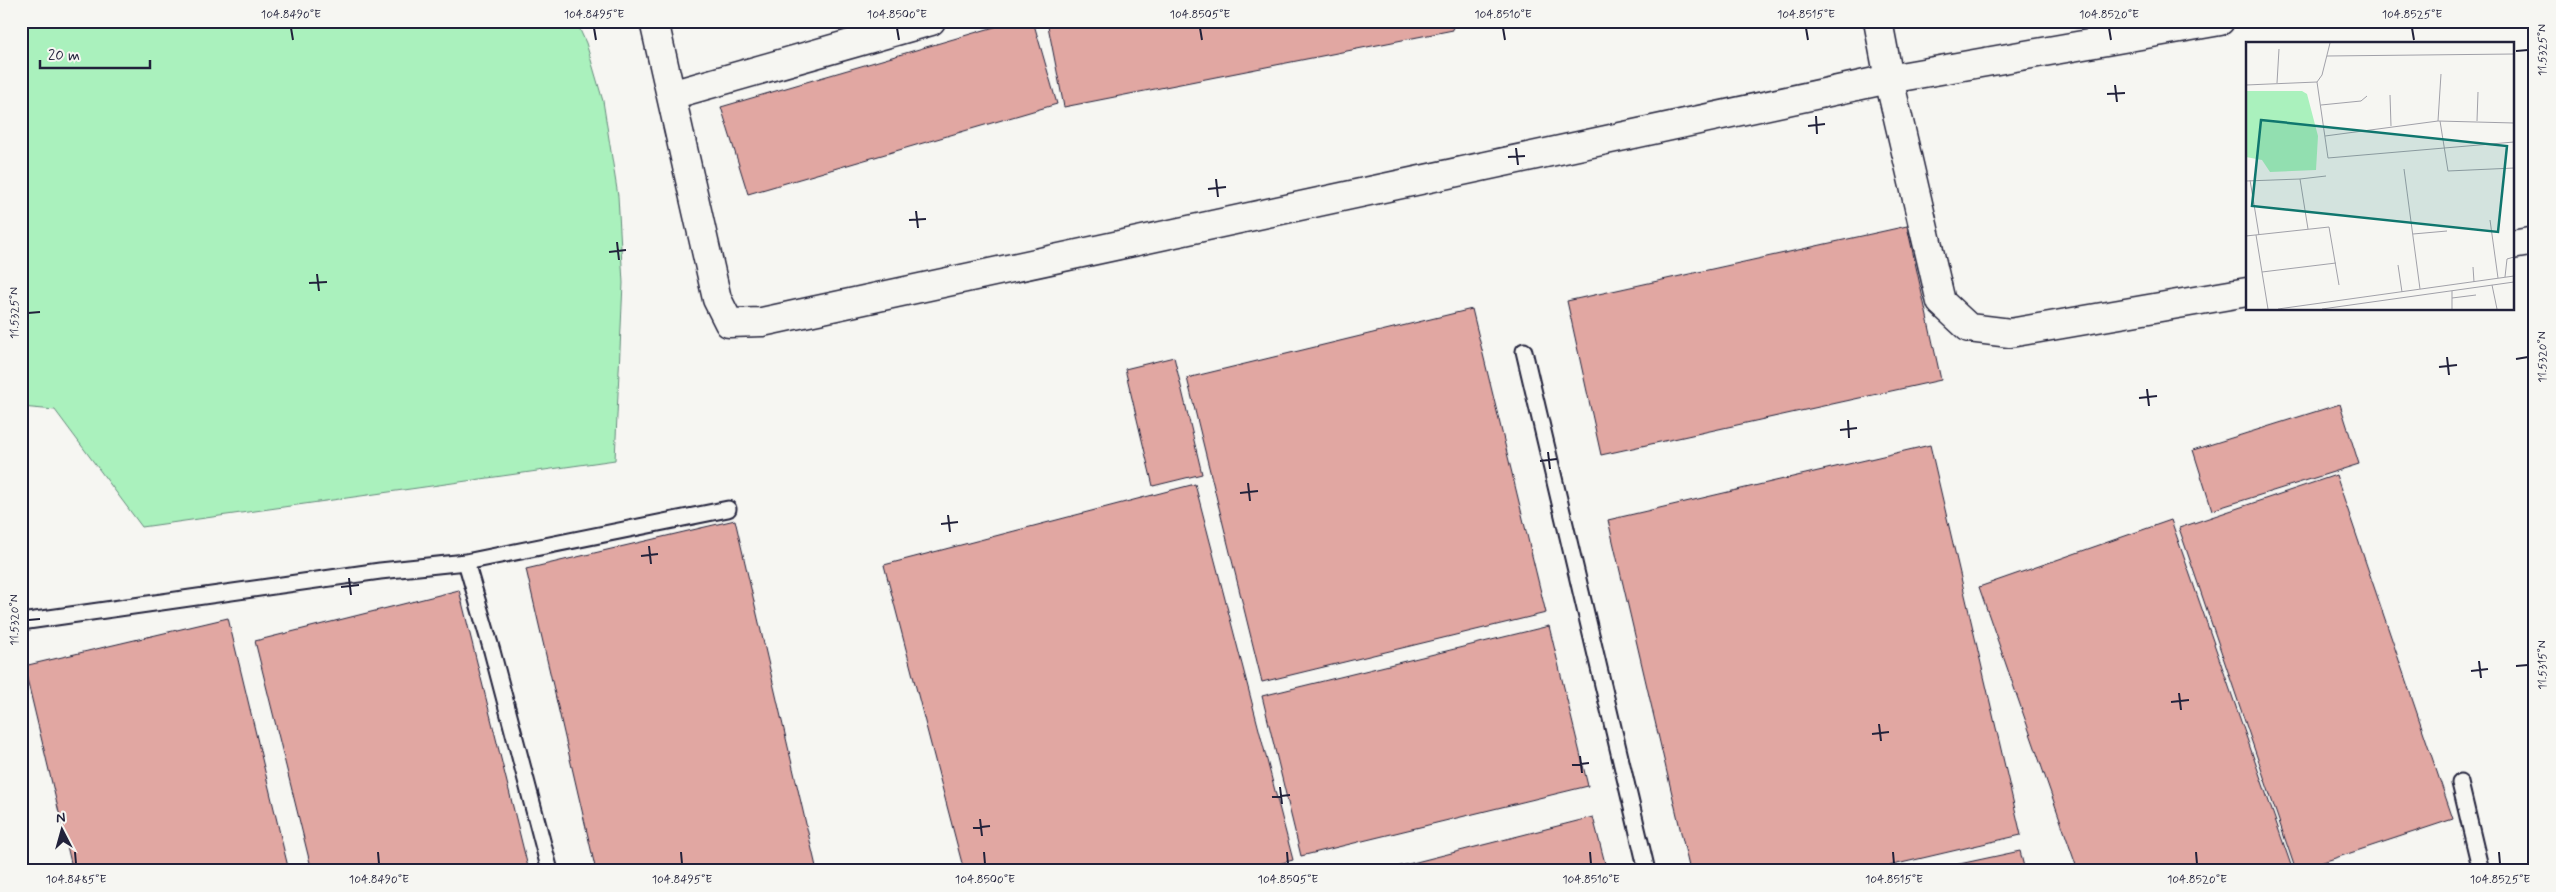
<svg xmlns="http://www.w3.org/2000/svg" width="2556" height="892" font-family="Mynerve,sans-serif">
<rect width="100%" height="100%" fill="#f6f6f2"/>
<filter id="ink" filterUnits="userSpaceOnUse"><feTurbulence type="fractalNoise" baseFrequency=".02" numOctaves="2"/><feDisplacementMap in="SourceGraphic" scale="10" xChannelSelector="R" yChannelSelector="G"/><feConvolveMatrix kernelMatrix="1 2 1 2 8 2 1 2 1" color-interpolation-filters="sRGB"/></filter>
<g filter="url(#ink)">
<!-- green -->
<path fill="#aaf1bd" stroke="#668a7c" d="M21 21H576L586 43 603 101 618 196 623 283 615 460 142 527 55 410 21 407Z"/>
<!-- building -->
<path fill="#e1a7a2" stroke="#22223b" d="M1015 21H1033L1057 104 748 194 721 107Z
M1047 21H1451L1453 30 1064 107Z
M1459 21H1483L1460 25Z
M1907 226 1941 380 1601 455 1567 301Z
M1472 309 1546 613 1262 682 1187 378Z
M1174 357 1202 474 1153 486 1125 369Z
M2340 404 2359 464 2212 510 2193 450Z
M1930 445 2021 835 1867 871H1690L1608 520Z
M2336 475 2453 819 2296 871 2179 528Z
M1195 484 1293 860 1252 871H964L884 565Z
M735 520 817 871H596L526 569Z
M2171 520 2293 871H2078L1979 587Z
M459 590 529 871H312L255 641Z
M228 618 289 871H73L24 666Z
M1549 626 1588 786 1301 856 1262 696Z
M1593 817 1607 871H1381Z
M2020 851 2025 871H1927Z"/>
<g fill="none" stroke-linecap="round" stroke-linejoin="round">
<!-- lane casing -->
<g stroke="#22223b" stroke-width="19">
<path id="lane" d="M1524 351 1647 871
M466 562 728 509
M21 622 380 571 466 562 492 651 550 871
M2460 783 2481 871"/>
</g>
<!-- street casing -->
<g stroke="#22223b" stroke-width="31">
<path id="street" d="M654 21 717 299 729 323 762 322 1889 79 2220 21
M1878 21 1889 79 1941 302 1969 328 2010 333 2247 292
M671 95 931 21
M2512 245 2535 241"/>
</g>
<!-- lane -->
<use href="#lane" stroke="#f6f6f2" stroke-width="15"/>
<!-- street -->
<use href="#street" stroke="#f6f6f2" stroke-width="28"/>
</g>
</g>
<!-- ticks -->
<path fill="none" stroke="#22223b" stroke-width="2" d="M291 28 293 40M594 28 596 40M897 28 899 40M1200 28 1202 40M1503 28 1505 40M1806 28 1808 40M2109 28 2111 40M2412 28 2414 40M2516 51 2528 50M2115 85 2117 102M2107 94 2125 93M1816 116 1817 134M1808 126 1825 124M1516 148 1518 165M1508 157 1525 156M1216 179 1218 197M1208 189 1226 187M916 211 918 228M909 220 926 219M617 242 619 260M609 252 626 250M317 274 319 291M309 283 327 282M28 313 40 312M2447 357 2449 375M2516 359 2528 357M2439 367 2457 365M2147 389 2149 406M2139 398 2157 396M1848 420 1849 438M1840 430 1857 428M1548 452 1550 469M1540 461 1557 459M1248 483 1250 501M1240 493 1258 491M948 515 950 532M941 524 958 522M649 546 651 564M641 556 658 554M349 578 351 595M341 587 359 585M28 620 40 619M2479 661 2481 678M2516 666 2528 665M2471 671 2488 669M2179 693 2181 710M2171 702 2189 700M1879 724 1881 741M1872 734 1889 732M1580 756 1582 773M1572 765 1589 763M1280 787 1282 804M1272 797 1290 795M980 819 982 836M973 828 990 826M75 852 76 864M378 852 379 864M681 852 682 864M984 852 985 864M1287 852 1288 864M1590 852 1591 864M1893 852 1894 864M2196 852 2197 864M2499 852 2500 864"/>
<!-- overview -->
<g transform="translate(2246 42)">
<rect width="268" height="268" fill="#f6f6f2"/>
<path d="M0 49H56L61 52 72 94 70 128 24 130 16 118 0 115Z" fill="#aaf1bd"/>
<path fill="none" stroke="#a1a1a9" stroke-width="1" d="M81 14 268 12M71 40 82 116 268 100M31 41 33 7M0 43 71 40 76 33 84 1M144 53 145 84M75 63 115 59 121 54M192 79 195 32M194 79 202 129 268 126M231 79 232 50M79 94 192 79 268 81M158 127 174 247M54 137 80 134M4 138 13 193M0 139 54 137 62 187M244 178 252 236M167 192 201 189M10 193 22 267M0 194 83 185 93 243M152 223 156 250M227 225 228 240M16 230 90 221M259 235 261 217 268 215M246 243 251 267M206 249V267M206 256 230 253M32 267 268 234M76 267 268 240"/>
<path fill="#0f766e" fill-opacity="0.15" stroke="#0f766e" stroke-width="2.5" d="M15 78 261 104 252 190 6 164Z"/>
<rect width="268" height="268" fill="none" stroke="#22223b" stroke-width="2.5"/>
</g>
<!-- margin -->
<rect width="2556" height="892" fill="none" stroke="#f6f6f2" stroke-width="55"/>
<!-- north arrow -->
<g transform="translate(62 830) rotate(354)" stroke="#f6f6f2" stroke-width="4" paint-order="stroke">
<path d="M0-4L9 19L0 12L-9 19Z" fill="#22223b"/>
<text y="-8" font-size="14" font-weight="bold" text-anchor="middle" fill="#22223b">N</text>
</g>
<!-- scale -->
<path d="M40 60v8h110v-8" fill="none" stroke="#22223b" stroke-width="2.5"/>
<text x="48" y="60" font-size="15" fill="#22223b" stroke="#f6f6f2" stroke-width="4" paint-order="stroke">20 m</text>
<rect x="28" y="28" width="2500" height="836" fill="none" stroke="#22223b" stroke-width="2"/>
<g font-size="12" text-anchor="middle" fill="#22223b">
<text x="291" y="18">104.8490°E</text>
<text x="594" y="18">104.8495°E</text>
<text x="897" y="18">104.8500°E</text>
<text x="1200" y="18">104.8505°E</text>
<text x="1503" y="18">104.8510°E</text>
<text x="1806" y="18">104.8515°E</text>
<text x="2109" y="18">104.8520°E</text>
<text x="2412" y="18">104.8525°E</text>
<text transform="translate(2542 50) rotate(-90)" y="4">11.5325°N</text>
<text transform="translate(14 313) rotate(-90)" y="4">11.5325°N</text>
<text transform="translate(2542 357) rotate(-90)" y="4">11.5320°N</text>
<text transform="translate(14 620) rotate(-90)" y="4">11.5320°N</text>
<text transform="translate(2542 665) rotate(-90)" y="4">11.5315°N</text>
<text x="76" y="883">104.8485°E</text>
<text x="379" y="883">104.8490°E</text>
<text x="682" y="883">104.8495°E</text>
<text x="985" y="883">104.8500°E</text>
<text x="1288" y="883">104.8505°E</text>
<text x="1591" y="883">104.8510°E</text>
<text x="1894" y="883">104.8515°E</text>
<text x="2197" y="883">104.8520°E</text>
<text x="2500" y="883">104.8525°E</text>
</g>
</svg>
